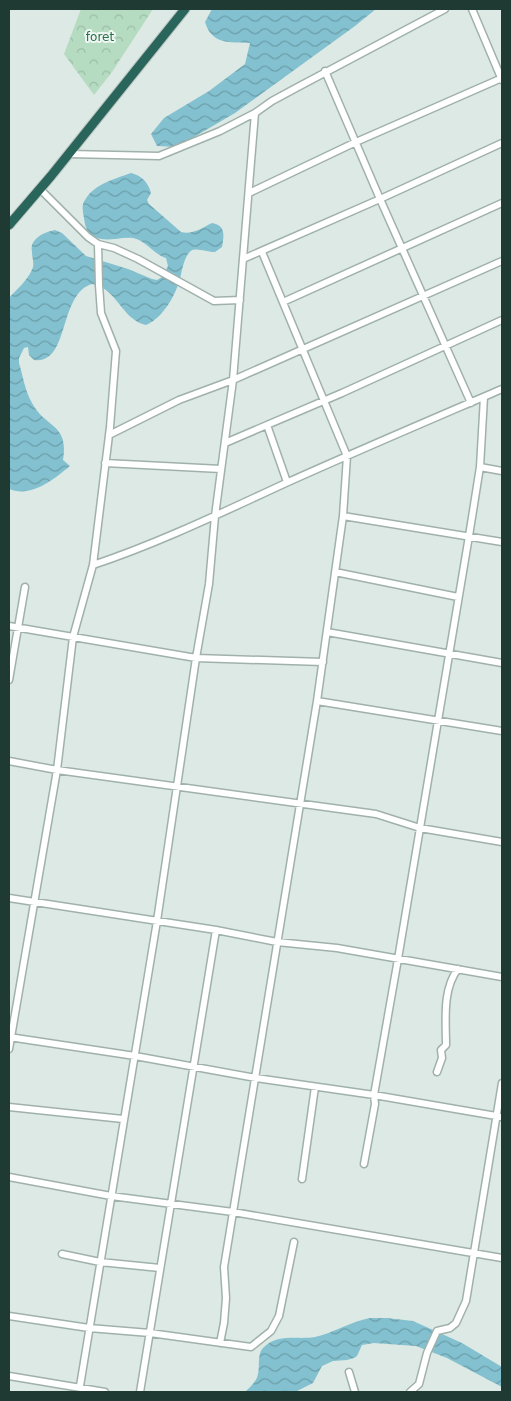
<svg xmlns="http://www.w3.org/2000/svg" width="511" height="1401" font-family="'DejaVu Sans',sans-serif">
<defs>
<pattern id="forest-crowns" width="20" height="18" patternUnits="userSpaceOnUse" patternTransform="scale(1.25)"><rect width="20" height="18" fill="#b5dbc1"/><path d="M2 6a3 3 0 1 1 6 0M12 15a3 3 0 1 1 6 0" fill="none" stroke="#9bbda6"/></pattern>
<pattern id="water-waves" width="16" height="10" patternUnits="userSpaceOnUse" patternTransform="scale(1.25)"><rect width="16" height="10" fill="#83c1d0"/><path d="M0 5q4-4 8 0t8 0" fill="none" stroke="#6b9ea9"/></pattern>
</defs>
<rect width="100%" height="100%" fill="#dde9e4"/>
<!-- forest -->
<path fill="url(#forest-crowns)" d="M81 9H153L112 72 94 95 64 54Z"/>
<!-- water -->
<path fill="url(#water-waves)" d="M212 9H376L355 26 235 113 177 147 157 146 151 134 164 118 209 91 245 64 250 43C229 42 212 45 205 22Z
M131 173C142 176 148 182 151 193L147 200 149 204 181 232C192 235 202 228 212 223 226 225 224 236 222 247L215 252C209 252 196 248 192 250 184 255 182 271 180 279 175 296 163 318 146 325 122 320 116 287 92 284 58 294 70 365 34 360L29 355 28 347 24 348 19 358V363C23 376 25 391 32 403 46 429 69 423 63 460L70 466C53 480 31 498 9 489V298C17 289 29 279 33 267 34 262 32 257 32 252 29 239 44 232 55 230L62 233 86 256 128 269 152 279 157 280 162 277 168 266 166 258C153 254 147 241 133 238 120 236 108 243 95 237 87 234 85 226 84 218 83 212 81 205 85 200 94 184 115 179 131 173Z
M370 1318H387L413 1321 462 1343 502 1367V1387L447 1358 416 1346 374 1343 362 1345 357 1356 354 1358 347 1360 333 1361 322 1366 313 1383 295 1392H245C250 1387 257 1381 258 1374 260 1366 257 1354 263 1348 278 1333 297 1340 315 1337 333 1333 350 1322 370 1318Z"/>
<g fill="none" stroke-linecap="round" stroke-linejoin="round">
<!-- minor casing -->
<g stroke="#a0b1ab" stroke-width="9">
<path id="minor" d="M472 9 502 80
M325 71 380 199 471 403
M69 154 159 156 220 131 255 113
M40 189 88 237 98 244 114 248 138 259 214 301 240 300
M249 193 356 142 502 78
M243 259 380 199 502 143
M283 302 502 203
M267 425 287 482
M109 435 179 400 233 380 502 261
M225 443 342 393 502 320
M105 463 221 469
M480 467 502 471
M343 516 502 542
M93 565 110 427 116 351 101 313 99 285 98 244
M335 572 458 597
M9 626 196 658 323 662
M327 632 502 663
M9 680 25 587
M317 701 502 731
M9 761 57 770 376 814 420 828 502 842
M9 898 216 930 277 942 337 948 502 977
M9 1037 135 1056 256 1078 374 1095 502 1117
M9 1049 57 770 73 637 93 565C159 543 223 512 286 483 357 451 430 420 502 389
M437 1072 442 1058 441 1050 446 1045C446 1022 442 989 458 969
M9 1107 123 1119
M364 1164 375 1104 374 1095 398 959 469 536 480 467 484 397
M9 1177 111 1196 233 1212 502 1258
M302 1179 315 1087
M62 1254 100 1262 160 1268
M9 1316 89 1328 150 1333 251 1347 271 1331 279 1316 294 1242
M220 1343 224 1323 226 1298 224 1267 317 701 343 516 347 456 262 252
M349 1372 355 1392
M9 1376 105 1392
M79 1392 157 921 196 658 209 584 215 516 233 380 255 113 272 101 296 88 445 9
M140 1392C166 1238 192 1084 216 930
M410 1392 419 1384 427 1353 437 1331 450 1328 456 1323 466 1301 502 1083"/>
</g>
<!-- highway casing -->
<g stroke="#bcc4c2" stroke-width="11">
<path id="highway" d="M9 225 51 176 185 9"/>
</g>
<!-- minor -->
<use href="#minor" stroke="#fff" stroke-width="6"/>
<!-- highway -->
<use href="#highway" stroke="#2a655c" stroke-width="9"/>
</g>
<g text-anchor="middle" stroke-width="4" stroke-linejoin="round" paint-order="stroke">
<!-- park labels -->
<g font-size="12" fill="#297048" stroke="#edf6f2">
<text x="100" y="41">foret</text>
</g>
</g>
<!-- border -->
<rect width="511" height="1401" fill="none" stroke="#1f3933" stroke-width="20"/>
</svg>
